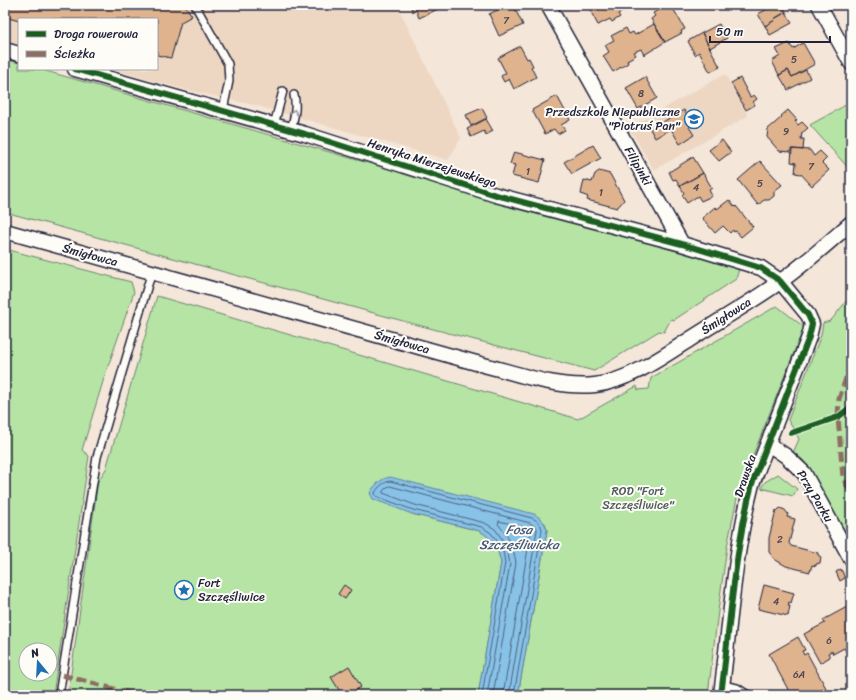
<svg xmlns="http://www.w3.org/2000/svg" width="856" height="700" font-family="Sriracha,sans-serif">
<rect width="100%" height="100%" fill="#f4e6d8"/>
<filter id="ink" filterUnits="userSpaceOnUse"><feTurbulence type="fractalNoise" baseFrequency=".025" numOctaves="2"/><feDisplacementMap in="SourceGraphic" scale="8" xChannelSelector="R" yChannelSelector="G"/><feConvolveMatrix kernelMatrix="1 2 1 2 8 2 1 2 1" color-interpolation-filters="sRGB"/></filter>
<g filter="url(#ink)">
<!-- built -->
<path fill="#edd7c2" d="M5 5H397L461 138 448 160 258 106 187 90 110 69H157V19H19V44L5 41Z
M725 74 748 116 654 170 629 128Z"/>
<!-- green -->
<path fill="#b5e4a4" stroke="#6c8370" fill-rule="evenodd" d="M5 59 19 63V69H39L739 269 736 279 674 320 671 319 664 332 659 331 594 371 414 324 5 212Z
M851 102V171L810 125Z
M5 249 131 282 134 292 105 375 82 450 89 456 53 695H5ZM26 650H50V674H26Z
M851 295V542L809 468 803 460 793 453 799 439 788 420 821 335 823 323 830 321 833 318Z
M157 296 578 419 637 386 638 390 649 389 651 378 777 306 804 327 738 493 727 547 718 611 708 695H518L547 530 545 523 412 514 480 531C493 539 498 548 501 563L478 695H68L98 481 106 469 108 462Z
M778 474 797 489 793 496 761 488 765 482Z"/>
<!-- water -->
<path fill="#88c2e7" stroke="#5f82a2" d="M390 477 534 514C541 518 545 522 547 530L518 695H478L501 563C498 548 493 539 480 531L412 514 373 499 370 493C375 484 381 479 390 477Z"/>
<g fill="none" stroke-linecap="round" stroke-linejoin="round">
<!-- shore -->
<path stroke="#4b6280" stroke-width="1" d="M482 695 505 563 503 551 498 542 491 533 482 527 413 510 376 496 375 493C378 487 384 482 390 481L532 518C538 521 541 524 542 530L514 695
M487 695 510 564 507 549 502 539 495 529 485 523 415 505 383 493V491L387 487 390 486 530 523 537 528V530L509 695
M493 695 516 563C514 548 508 535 498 524L499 521 528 528 531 531 503 695"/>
</g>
<!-- building -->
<path fill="#deb38e" stroke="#22223b" d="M5 5H185L192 16 181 22 171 58 157 55V19H19V21L5 17Z
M410 5H436L438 9 419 18 416 10 413 12Z
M508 5H513L523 25 499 36 489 14Z
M587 5H623L625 10 618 14 620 17 612 22 610 19 598 25Z
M667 5H671L685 29 681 31 682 33 665 42 651 19 655 16 653 13Z
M775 5H782L786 12 774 19 775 20 765 26 758 14Z
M786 12 792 23 770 35 765 26 775 20 774 19Z
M654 24 665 42 644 55 641 49 634 52 636 55 627 60 628 63 613 72 603 56 609 52 605 45 614 40 611 36 626 28 629 34 633 32 635 35Z
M719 24 727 38 710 48 702 33Z
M702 33 720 67 710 72 699 52 695 55 688 41Z
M789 43 793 49 803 43 815 64 792 77 788 70 779 75 772 61 780 56 776 49Z
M520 46 527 59 529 58 533 66 531 67 536 77 514 89 509 79 504 82 501 76 506 73 498 58Z
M788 70 792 77 806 70 810 78 788 90 779 75Z
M645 77 657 98 638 109 626 88Z
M740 78 750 97 754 95 757 99 753 102 755 105 746 110 731 83Z
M557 96 570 120 561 125 565 130 558 134 554 129 545 134 532 110Z
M482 108 487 118 471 126 466 115Z
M684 110 692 125 689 127 694 135 680 144 671 129 655 138 650 129Z
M788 110 797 120 795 121 798 125 802 122 808 128 802 133 801 139H804L803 150 791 149V152L779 151 767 137 768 129 782 117 781 116Z
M486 119 493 131 486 135 484 131 471 137 467 129Z
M722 140 731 152 719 161 709 150Z
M593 145 601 158 572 174 564 162Z
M792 149 810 150 814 156 820 151 827 158 822 163 829 170 812 186 801 174 795 173 796 163 791 162Z
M514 152 545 160 539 183 512 176 515 165 510 164Z
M693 157 703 173 680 186 676 179 673 180 669 172Z
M760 161 782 185 774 191V196L769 200H764L758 205 738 180Z
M599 171 610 174 624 200 617 208 587 200 588 197 581 194 584 180 592 182 595 174Z
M703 173 712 188 709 190 712 196 701 201 698 196 687 203 682 195 684 193 680 186Z
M729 200 735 207 736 206 753 227 741 237 736 231 734 232 733 230 730 233 723 226 715 233 702 218 715 207 717 209Z
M780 508 785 510 788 514 787 517 795 519 789 543 791 546 818 553V555L821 557 820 563 816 564V566L812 565 810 572 786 566 774 559 769 552V538L776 510 777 511Z
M841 569 845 578 840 581 836 572Z
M344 585 351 590 345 599 338 594Z
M764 585 794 593 791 603 789 602 788 606H790L788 616 758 609Z
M847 607 851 614V654L848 655 844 648 833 654 832 651 828 653 830 657 820 663 804 634 825 623 823 620Z
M798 637 805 650 802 651 804 655 807 653 826 688 812 695H791L769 654Z
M349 666 361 687 347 695H342L331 677Z"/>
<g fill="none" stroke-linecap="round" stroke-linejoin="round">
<!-- service casing -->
<g stroke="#22223b" stroke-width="10">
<path id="service" d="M195 5 228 64 229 81 223 110
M274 125 283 91
M291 130C294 118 297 107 294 95
M722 685 737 688 748 695
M59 695 97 457 152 271"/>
</g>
<!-- minor casing -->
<g stroke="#22223b" stroke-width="17">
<path id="minor" d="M548 5 682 244
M819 5 851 63
M5 50 19 54
M75 69 305 134 496 195 682 244 761 268 780 281 808 315 812 324 809 337 752 484C734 553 730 625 721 695
M5 231 480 364C516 373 557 389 595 385 629 381 664 356 692 338 722 319 753 301 781 281 806 263 828 243 851 223
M768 444 786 456 804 473 851 559"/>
</g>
<!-- service -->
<use href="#service" stroke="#fdfcf7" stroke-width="7"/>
<!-- minor -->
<use href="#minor" stroke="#fdfcf7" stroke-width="14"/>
<!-- quiet -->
<path stroke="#8d6e63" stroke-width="5" stroke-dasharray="10 5" stroke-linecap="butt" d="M851 363 839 399 838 417 843 478 851 493
M62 675 137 695"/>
<!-- cycleway casing -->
<g stroke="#fdfcf7" stroke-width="8">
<path id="cycleway" d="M75 69 305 134 496 195 682 244 761 268 780 281 808 315 812 324 809 337 752 484C734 553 730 625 721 695
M791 433 838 417 851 407"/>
</g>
<!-- cycleway -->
<use href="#cycleway" stroke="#1b5e20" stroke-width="6"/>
</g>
<!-- one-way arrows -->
<defs><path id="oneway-chevron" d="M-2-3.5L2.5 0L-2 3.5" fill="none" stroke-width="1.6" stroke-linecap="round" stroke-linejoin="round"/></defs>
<use stroke="#9a9aa2" href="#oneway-chevron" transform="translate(294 112) rotate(-81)"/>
</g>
<!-- icons -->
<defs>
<g id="school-ring" transform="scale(1)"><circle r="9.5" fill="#fdfcf7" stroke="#1f6fb2" stroke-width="1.5"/><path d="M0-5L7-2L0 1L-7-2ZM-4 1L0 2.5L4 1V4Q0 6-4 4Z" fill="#1f6fb2"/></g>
<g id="sight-ring" transform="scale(1)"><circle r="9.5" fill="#fdfcf7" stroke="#1f6fb2" stroke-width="1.5"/><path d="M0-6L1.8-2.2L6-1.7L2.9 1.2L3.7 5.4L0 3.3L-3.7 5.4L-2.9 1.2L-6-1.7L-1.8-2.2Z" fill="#1f6fb2"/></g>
</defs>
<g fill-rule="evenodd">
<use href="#school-ring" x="694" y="119"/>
<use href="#sight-ring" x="184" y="590"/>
</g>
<g text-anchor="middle" stroke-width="4" stroke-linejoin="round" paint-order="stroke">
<!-- number labels -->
<g font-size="10" fill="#514650">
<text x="506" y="24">7</text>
<text x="794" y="63">5</text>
<text x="641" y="97">8</text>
<text x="786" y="135">9</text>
<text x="811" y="170">7</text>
<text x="528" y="175">1</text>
<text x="760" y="187">5</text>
<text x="696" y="191">4</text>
<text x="601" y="196">1</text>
<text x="780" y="543">2</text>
<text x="776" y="605">4</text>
<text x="829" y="644">6</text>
<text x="799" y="678">6A</text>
</g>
<!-- poi labels -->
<g font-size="12" fill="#22223b" stroke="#fdfcf7" text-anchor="end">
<text x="680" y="116">Przedszkole Niepubliczne<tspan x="680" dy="14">"Piotruś Pan"</tspan></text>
<text x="198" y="587" text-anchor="start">Fort<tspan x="198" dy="14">Szczęśliwice</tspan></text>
</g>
<!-- street labels -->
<g font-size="12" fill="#22223b" stroke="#fdfcf7">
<text transform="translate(432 163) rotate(18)" y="4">Henryka Mierzejewskiego</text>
<text transform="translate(638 166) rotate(61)" y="4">Filipinki</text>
<text transform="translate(90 255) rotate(15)" y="4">Śmigłowca</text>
<text transform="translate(726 316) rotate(-33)" y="4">Śmigłowca</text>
<text transform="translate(402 342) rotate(16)" y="4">Śmigłowca</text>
<text transform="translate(745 476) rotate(-71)" y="4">Drawska</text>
<text transform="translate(815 496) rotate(59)" y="4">Przy Parku</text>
</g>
<!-- park labels -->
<g font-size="12" fill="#4e5c5a" stroke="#fdfcf7">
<text x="638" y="495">ROD "Fort<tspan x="638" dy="14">Szczęśliwice"</tspan></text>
</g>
<!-- water labels -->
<g font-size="13" font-style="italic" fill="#465a77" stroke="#fdfcf7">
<text x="519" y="534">Fosa<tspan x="519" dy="15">Szczęśliwicka</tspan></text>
</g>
</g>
<!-- margin -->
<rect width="856" height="700" fill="none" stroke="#fdfcf7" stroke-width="20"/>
<rect x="10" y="10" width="836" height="680" fill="none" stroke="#22223b" stroke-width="1.5" filter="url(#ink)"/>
<!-- legend -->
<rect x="18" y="18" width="140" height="52" fill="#fdfcf7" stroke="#a5a5ac"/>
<rect x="26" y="31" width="20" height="6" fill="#1b5e20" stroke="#a5a5ac"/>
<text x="54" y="38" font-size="12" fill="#22223b">Droga rowerowa</text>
<rect x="26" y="51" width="20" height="6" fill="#8d6e63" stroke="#a5a5ac"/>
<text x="54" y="58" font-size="12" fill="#22223b">Ścieżka</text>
<!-- north arrow -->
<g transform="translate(38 662) rotate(342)"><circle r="19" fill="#fdfcf7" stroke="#a5a5ac"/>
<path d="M0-3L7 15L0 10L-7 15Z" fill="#1f6fb2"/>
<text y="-6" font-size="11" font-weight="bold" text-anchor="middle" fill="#22223b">N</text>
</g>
<!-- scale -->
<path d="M710 36v6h120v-6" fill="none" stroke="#22223b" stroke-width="2"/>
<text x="716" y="36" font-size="12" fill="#22223b" stroke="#fdfcf7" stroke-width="3" paint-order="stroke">50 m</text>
</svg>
